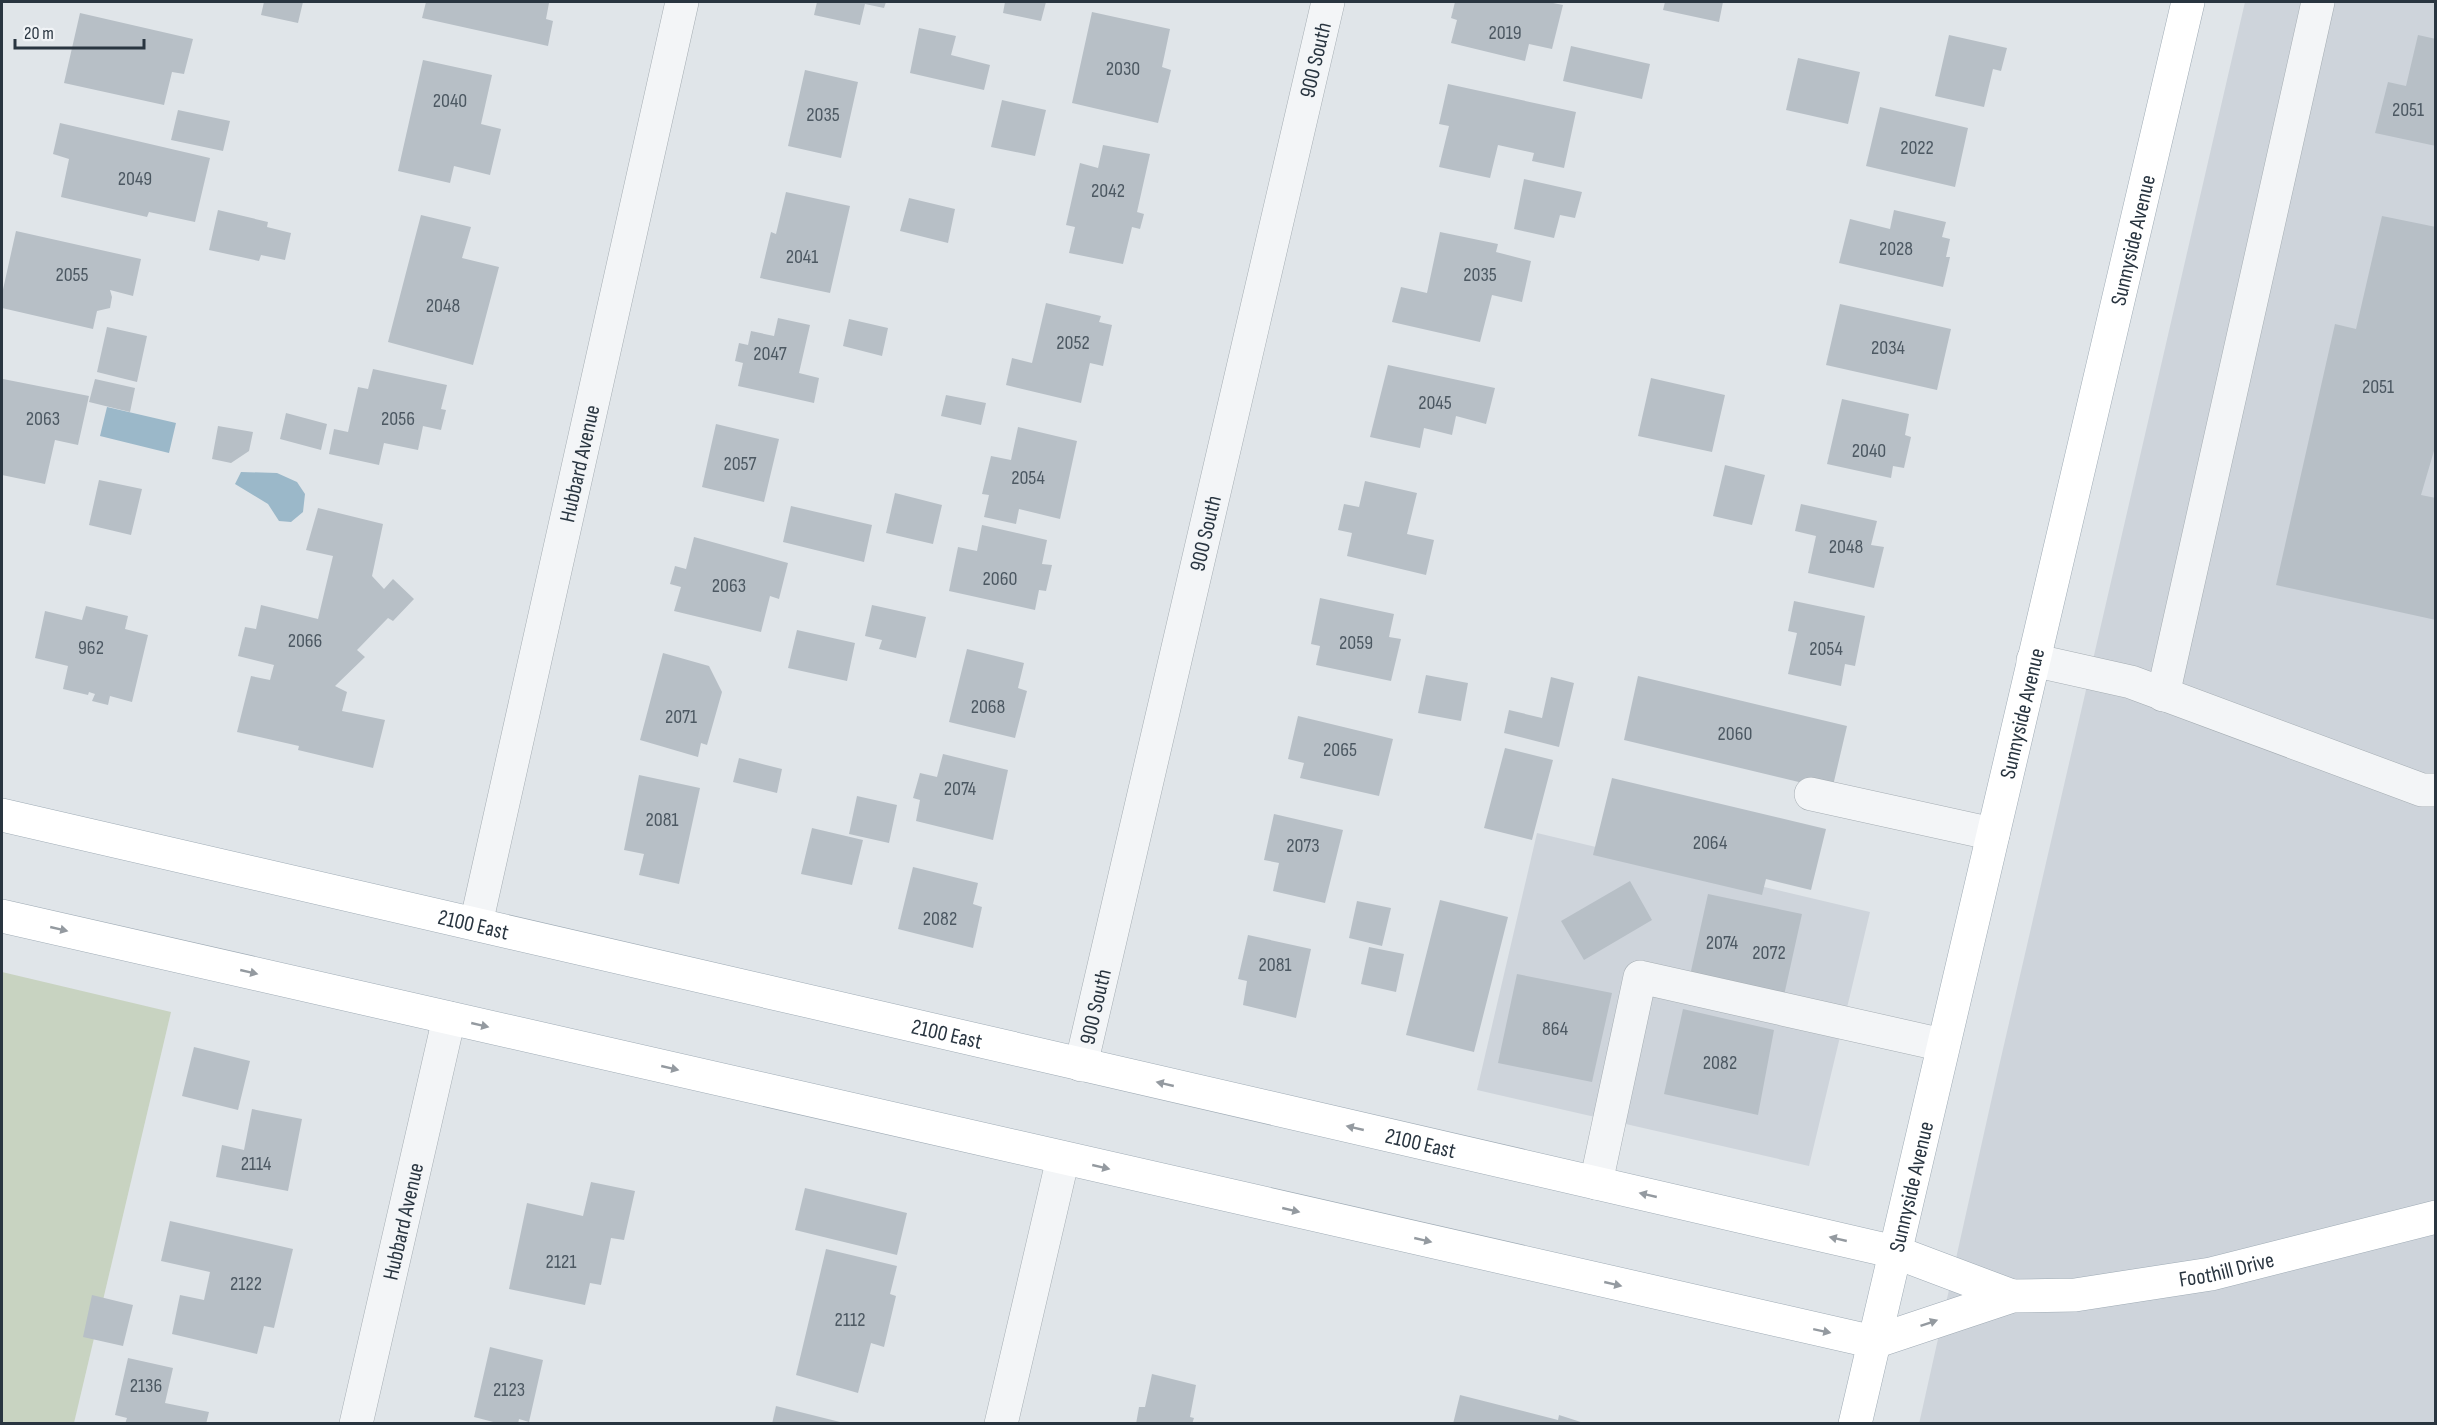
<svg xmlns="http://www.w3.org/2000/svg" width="2437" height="1425" font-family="'Sofia Sans Condensed',sans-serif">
<rect width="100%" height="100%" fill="#e0e5e9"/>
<path fill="#ced4db" d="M2245 2H2435V1423L1919 1424 1997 1075Z
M1537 833 1870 912 1809 1166 1477 1090Z"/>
<path fill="#c8d3c1" d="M2 972 171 1012 74 1423H2Z"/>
<path fill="#9bb8c9" d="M107 407 176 423 169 453 100 436Z
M241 472 277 473 297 482 305 494 303 512 291 522 279 521 268 504 235 484Z"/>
<path fill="#b7bfc6" d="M264 2H303L298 23 261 15Z
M426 2H548L549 3 546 19 553 21 548 46 422 18Z
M817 2H886L884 8 865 4 860 25 814 15Z
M1005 2H1046L1041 21 1003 13Z
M1455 2H1548L1563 5 1552 49 1529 44 1525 61 1451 43 1457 20 1451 18Z
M1665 2H1723L1719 22 1663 10Z
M1092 12 1170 29 1162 67 1171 70 1158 123 1072 103Z
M80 13 193 39 184 74 172 72 164 105 64 83Z
M919 28 956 36 951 55 990 65 984 90 910 73Z
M1949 35 2007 48 2001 71 1993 69 1984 107 1935 96Z
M2418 35 2436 39V146L2375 133 2388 82 2406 86Z
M1571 46 1650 64 1642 99 1563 81Z
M1798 58 1860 72 1848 124 1786 110Z
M423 60 492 75 481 124 501 129 490 175 454 166 450 183 398 171Z
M805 70 858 82 841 158 788 146Z
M1448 84 1576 112 1564 168 1532 161 1534 153 1498 145 1490 178 1439 167 1449 126 1439 124Z
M1002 100 1046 110 1035 156 991 147Z
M1880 107 1968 128 1955 187 1866 166Z
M178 110 230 121 223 151 171 140Z
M60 123 210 158 195 222 149 212 147 217 61 197 69 159 53 154Z
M1103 145 1150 154 1137 212 1144 214 1140 229 1132 227 1123 264 1069 253 1075 227 1066 225 1080 163 1098 168Z
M1524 179 1582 192 1575 218 1560 215 1554 238 1514 229Z
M786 192 850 206 830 293 760 278 771 232 776 234Z
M909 198 955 209 948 243 900 231Z
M218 210 268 222 267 227 291 233 285 260 261 255 259 261 209 250Z
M1894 210 1946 222 1942 237 1950 239 1946 257H1950L1943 287 1839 263 1850 219 1890 229Z
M421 215 471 227 462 258 499 267 473 365 388 342Z
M2382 216 2436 227V444L2421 495 2436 498V620L2276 585 2335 324 2356 329Z
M16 231 141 259 133 296 110 290 112 297 110 308 97 311 93 329 2 308V294Z
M1440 232 1498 244 1496 252 1531 261 1522 302 1492 295 1480 342 1392 322 1401 287 1427 293Z
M1046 303 1101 316 1099 322 1112 325 1103 366 1090 363 1081 403 1006 385 1012 358 1032 363Z
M1840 304 1951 329 1937 390 1826 365Z
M778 318 810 325 799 373 819 378 814 403 738 386 743 363 735 361 739 343 748 345 751 331 774 336Z
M849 319 888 328 882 356 843 346Z
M107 327 147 336 137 382 97 372Z
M1388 365 1495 388 1486 424 1456 416 1452 435 1424 428 1420 448 1370 437Z
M373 369 447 385 441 409 446 410 441 430 423 426 418 450 384 443 379 465 329 454 334 429 348 432 358 387 368 389Z
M1651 378 1725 395 1712 452 1638 436Z
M3 379 89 396 78 445 55 440 45 484 2 475Z
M95 379 135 388 130 412 89 402Z
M946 395 986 403 981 425 941 416Z
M1842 399 1909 414 1905 435 1911 437 1904 468 1893 466 1891 478 1827 464Z
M286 413 327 424 321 450 280 439Z
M716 424 779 439 764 502 702 487Z
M218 426 253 432 249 451 231 463 212 459Z
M1018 427 1077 441 1060 519 1019 509 1016 524 984 517 989 495 982 494 991 456 1011 460Z
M1725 465 1765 475 1752 525 1713 516Z
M99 480 142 489 131 535 89 525Z
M1365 481 1417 493 1407 534 1434 540 1426 575 1347 556 1352 533 1338 530 1344 504 1359 507Z
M895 493 942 505 933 544 886 533Z
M1801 504 1877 521 1871 545 1884 547 1874 588 1808 573 1816 536 1795 531Z
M791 506 872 525 864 562 783 542Z
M318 508 383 524 372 576 384 589 393 579 414 599 393 621 388 618 357 650 365 657 335 686 347 692 342 711 385 720 373 768 298 750 299 746 237 732 251 676 270 680 274 665 238 656 245 627 256 629 261 605 318 619 333 556 306 550Z
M982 525 1047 540 1042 564 1052 565 1046 591 1039 590 1035 610 949 591 958 547 977 551Z
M694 537 788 563 779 599 770 596 761 632 674 611 681 587 670 584 675 566 686 569Z
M1320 598 1394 614 1389 637 1401 639 1391 681 1316 665 1320 646 1311 644Z
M1794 601 1865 616 1855 666 1845 664 1841 686 1788 674 1797 633 1788 631Z
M872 605 926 617 916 658 879 649 882 640 865 636Z
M86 606 128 616 125 629 148 635 132 702 110 696 108 705 92 701 95 694 89 692 88 695 63 689 68 666 35 658 45 611 82 620Z
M797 630 855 643 847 681 788 668Z
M967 649 1024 663 1018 688 1027 691 1015 738 949 722Z
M663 653 709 666 722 692 707 745 701 743 698 757 640 740Z
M1426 675 1468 683 1461 721 1418 713Z
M1638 676 1847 726 1832 790 1624 740Z
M1551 677 1574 683 1559 747 1504 733 1509 710 1542 718Z
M1298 716 1393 739 1379 796 1300 778 1304 763 1288 759Z
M1505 748 1553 760 1532 840 1484 828Z
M943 754 1008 770 993 840 916 821 920 800 913 798 920 773 937 777Z
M739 758 782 769 777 793 733 782Z
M639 775 700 788 679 884 639 875 644 854 624 850Z
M1612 778 1826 829 1811 890 1766 879 1762 895 1593 855Z
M857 796 897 805 889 843 849 834Z
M1274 814 1343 830 1325 903 1273 891 1279 863 1264 860Z
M812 828 863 840 852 885 801 874Z
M913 867 978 883 973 904 982 907 973 948 898 929Z
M1630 881 1652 920 1584 960 1561 921Z
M1708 894 1802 914 1783 1000 1689 980Z
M1440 900 1508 917 1474 1052 1406 1035Z
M1357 901 1391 908 1382 946 1349 938Z
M1248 935 1311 949 1296 1018 1243 1005 1247 981 1238 979Z
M1369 947 1404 954 1396 992 1361 984Z
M1517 974 1612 993 1592 1082 1498 1063Z
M1683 1009 1774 1030 1758 1115 1664 1094Z
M194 1047 250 1061 238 1110 182 1096Z
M252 1109 302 1119 288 1191 216 1177 222 1145 244 1150Z
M591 1182 635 1191 624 1240 611 1238 601 1285 590 1283 585 1305 509 1289 527 1203 583 1216Z
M805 1188 907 1213 897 1255 795 1230Z
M170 1221 293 1249 274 1328 264 1326 257 1354 172 1334 180 1295 204 1300 210 1272 161 1261Z
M826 1249 897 1266 890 1294 896 1296 884 1347 871 1343 858 1393 796 1375Z
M92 1295 133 1305 123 1346 83 1337Z
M490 1347 543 1360 529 1422 519 1419 518 1424H501L474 1417Z
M128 1358 173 1368 165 1403 209 1412 206 1424H125L127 1418 115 1415Z
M1152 1374 1196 1385 1190 1417 1194 1418 1192 1424H1136L1139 1407H1145Z
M1460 1395 1558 1420 1559 1415 1587 1424H1453Z
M776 1406 844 1423V1424H772Z"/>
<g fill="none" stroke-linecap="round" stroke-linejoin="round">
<g stroke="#a5adb3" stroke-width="34">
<g id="minor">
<path d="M2033 660 2131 682 2422 790H2436"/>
<path d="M2163 695 2318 2"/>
<path d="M1811 794 1993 834"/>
<path id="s1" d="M476 924 682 2"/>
<path id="s2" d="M1081 1065 1328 2"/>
<path d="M1596 1183 1640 977 1943 1045"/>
<path id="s3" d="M356 1424 449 1018"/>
<path d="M1001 1424 1063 1158"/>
</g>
</g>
<g stroke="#9fabb5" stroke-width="34">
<g id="major">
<path id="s4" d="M2 815 1895 1252 2012 1296"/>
<path d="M2 916 1874 1342"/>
<path id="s5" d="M1874 1342 2012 1296 2075 1295 2211 1274 2436 1217"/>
<path id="s6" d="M1855 1424 2188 2"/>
</g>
</g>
<use href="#minor" stroke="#f3f5f7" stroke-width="33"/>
<use href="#major" stroke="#fff" stroke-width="33"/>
</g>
<defs><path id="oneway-solid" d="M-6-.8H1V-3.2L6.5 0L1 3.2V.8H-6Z" transform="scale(1.5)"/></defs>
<g fill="#949aa0">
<use href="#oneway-solid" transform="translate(59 929) rotate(13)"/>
<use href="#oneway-solid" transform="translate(249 972) rotate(13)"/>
<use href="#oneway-solid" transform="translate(480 1025) rotate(13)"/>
<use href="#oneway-solid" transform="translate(670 1068) rotate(13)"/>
<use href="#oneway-solid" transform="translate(1165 1084) rotate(-167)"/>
<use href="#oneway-solid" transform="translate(1355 1128) rotate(-167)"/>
<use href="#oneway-solid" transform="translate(1101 1167) rotate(13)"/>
<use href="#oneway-solid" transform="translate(1648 1195) rotate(-167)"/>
<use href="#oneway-solid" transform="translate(1291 1210) rotate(13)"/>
<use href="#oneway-solid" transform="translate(1838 1239) rotate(-167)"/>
<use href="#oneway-solid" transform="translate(1423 1240) rotate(13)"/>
<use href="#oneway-solid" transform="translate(1613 1284) rotate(13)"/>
<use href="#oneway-solid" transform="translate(1929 1323) rotate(-19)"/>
<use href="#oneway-solid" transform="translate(1822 1331) rotate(12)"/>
</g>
<g text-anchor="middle" stroke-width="4.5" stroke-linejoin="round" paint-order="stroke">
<g font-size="20" fill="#4c5862">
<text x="1505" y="39">2019</text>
<text x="1123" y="75">2030</text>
<text x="450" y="107">2040</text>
<text x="2408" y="116">2051</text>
<text x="823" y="121">2035</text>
<text x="1917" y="154">2022</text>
<text x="135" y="185">2049</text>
<text x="1108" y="197">2042</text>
<text x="1896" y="255">2028</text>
<text x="802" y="263">2041</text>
<text x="72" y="281">2055</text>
<text x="1480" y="281">2035</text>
<text x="443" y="312">2048</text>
<text x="1073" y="349">2052</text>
<text x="1888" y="354">2034</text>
<text x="770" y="360">2047</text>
<text x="2378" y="393">2051</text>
<text x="1435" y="409">2045</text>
<text x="43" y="425">2063</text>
<text x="398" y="425">2056</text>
<text x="1869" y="457">2040</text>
<text x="740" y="470">2057</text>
<text x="1028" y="484">2054</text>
<text x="1846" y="553">2048</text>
<text x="1000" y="585">2060</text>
<text x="729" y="592">2063</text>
<text x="305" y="647">2066</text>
<text x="1356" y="649">2059</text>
<text x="91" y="654">962</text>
<text x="1826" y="655">2054</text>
<text x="988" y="713">2068</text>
<text x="681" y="723">2071</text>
<text x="1735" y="740">2060</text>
<text x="1340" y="756">2065</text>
<text x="960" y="795">2074</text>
<text x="662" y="826">2081</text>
<text x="1710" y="849">2064</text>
<text x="1303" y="852">2073</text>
<text x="940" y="925">2082</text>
<text x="1722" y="949">2074</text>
<text x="1769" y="959">2072</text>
<text x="1275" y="971">2081</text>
<text x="1555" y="1035">864</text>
<text x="1720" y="1069">2082</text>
<text x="256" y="1170">2114</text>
<text x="561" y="1268">2121</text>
<text x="246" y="1290">2122</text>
<text x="850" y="1326">2112</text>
<text x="146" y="1392">2136</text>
<text x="509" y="1396">2123</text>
</g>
<g font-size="22" fill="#293540" stroke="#f0f3f6">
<text dy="8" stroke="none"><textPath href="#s2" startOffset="1032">900 South</textPath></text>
<text dy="8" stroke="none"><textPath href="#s6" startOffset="1216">Sunnyside Avenue</textPath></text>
<text dy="8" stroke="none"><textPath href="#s1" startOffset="472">Hubbard Avenue</textPath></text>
<text dy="8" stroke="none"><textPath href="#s2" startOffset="546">900 South</textPath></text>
<text dy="8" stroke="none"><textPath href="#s6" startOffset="730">Sunnyside Avenue</textPath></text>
<text dy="8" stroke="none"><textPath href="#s4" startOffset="484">2100 East</textPath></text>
<text dy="8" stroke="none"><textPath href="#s2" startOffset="60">900 South</textPath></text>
<text dy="8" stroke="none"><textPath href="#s4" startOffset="970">2100 East</textPath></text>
<text dy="8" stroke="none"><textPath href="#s4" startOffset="1456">2100 East</textPath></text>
<text dy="8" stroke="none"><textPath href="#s6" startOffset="244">Sunnyside Avenue</textPath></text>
<text dy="8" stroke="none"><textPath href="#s3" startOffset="208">Hubbard Avenue</textPath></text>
<text dy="8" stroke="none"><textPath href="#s5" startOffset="362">Foothill Drive</textPath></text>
</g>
</g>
<rect width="2437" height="1425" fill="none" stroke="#293540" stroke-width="6"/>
<path d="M15 39v9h129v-9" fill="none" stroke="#293540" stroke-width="3"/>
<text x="24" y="39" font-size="18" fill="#293540" stroke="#f0f3f6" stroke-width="4.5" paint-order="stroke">20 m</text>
</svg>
